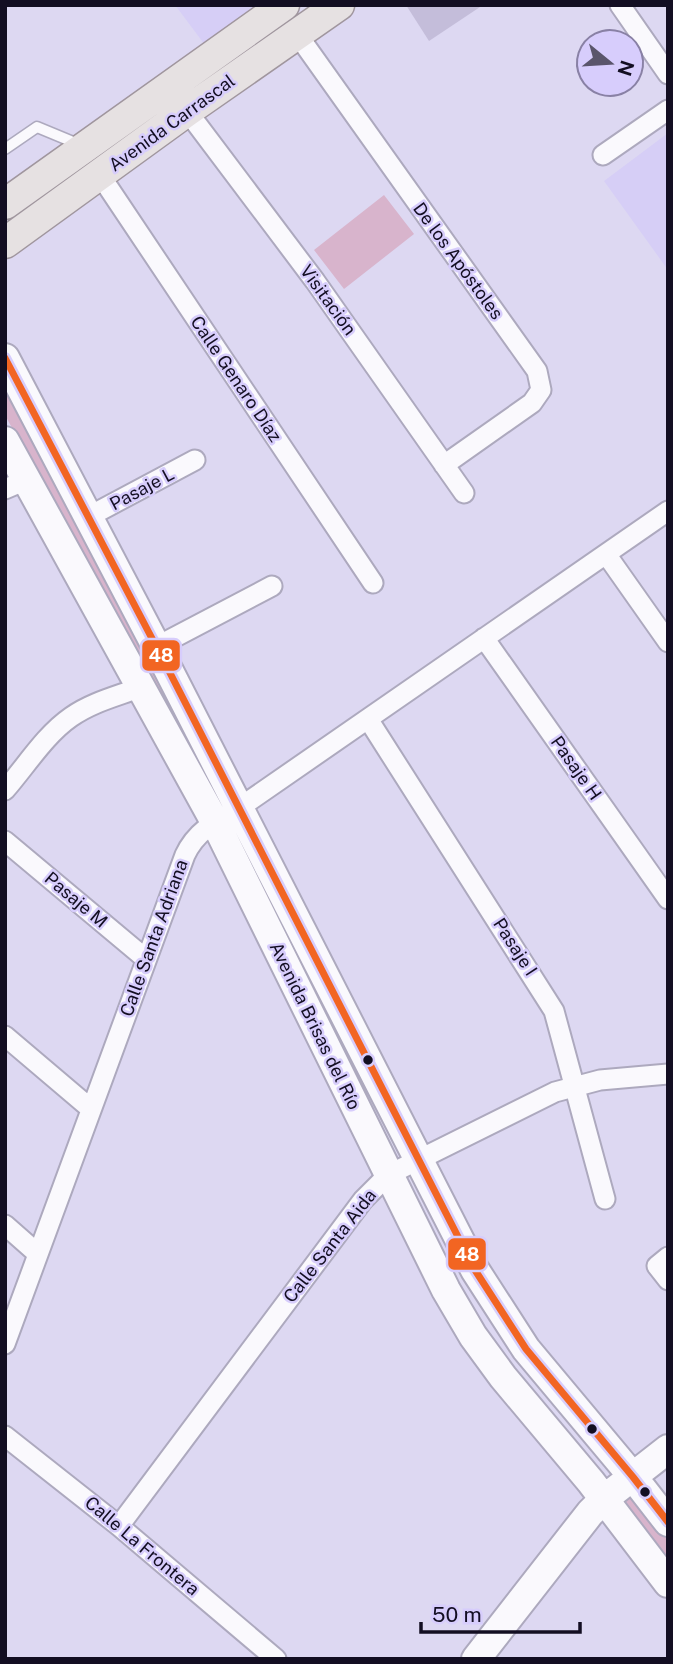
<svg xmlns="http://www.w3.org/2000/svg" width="673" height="1664" font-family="'Public Sans',sans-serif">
<rect width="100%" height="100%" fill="#ddd8f2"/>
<path fill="#d6cef6" d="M175 5H262L205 45Z
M668 133V270L604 181Z"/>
<path fill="#d8b4cc" d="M384 195 414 234 344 289 314 250Z
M5 383 221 793 212 798 5 415Z
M628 1496H634L668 1541V1567L622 1508 624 1498Z"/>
<path fill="#c4bdda" d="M406 5H483L429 41Z"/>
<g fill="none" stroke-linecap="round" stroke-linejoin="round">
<g stroke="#ada9be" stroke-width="13">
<path id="lane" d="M5 149 37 127 78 144"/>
</g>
<g stroke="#ada9be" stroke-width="23">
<path id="street" d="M620 5 668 74
M297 34 537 371 541 390 532 403 444 465
M187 111 315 281 464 493
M603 155 668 110
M100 175 373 583
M5 489 26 480
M88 517 195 460
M606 554 668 642
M484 638 668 899
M156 647 272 586
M368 719 554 1011 605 1199
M5 790C26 766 45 735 71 717 92 702 118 696 141 687
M5 841 146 959
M5 1036 91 1109
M5 1225 38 1254
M668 1257 657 1266 668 1280
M5 1344 185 855C196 831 216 821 239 808L668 511
M5 1436 119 1526 276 1659
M119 1526 363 1200 388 1175 555 1092 600 1080 668 1074"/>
</g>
<g stroke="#ada9be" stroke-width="32">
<path id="secondary" d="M5 358 168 669 475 1270 526 1349 633 1477 668 1522
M5 441 215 822 446 1290 473 1336 503 1377 591 1482 668 1583
M476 1659 590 1513 604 1499 668 1449"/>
</g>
<g stroke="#a0969e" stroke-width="33">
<path id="primary" d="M5 204 284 5
M5 243 187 111 339 5"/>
</g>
<use href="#lane" stroke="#faf9fd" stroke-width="10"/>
<use href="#street" stroke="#faf9fd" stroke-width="19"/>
<use href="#secondary" stroke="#faf9fd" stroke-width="28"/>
<use href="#primary" stroke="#e6e1e2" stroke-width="30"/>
<g stroke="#d7cdfc" stroke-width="12">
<path id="bus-1" d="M5 358 168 669 475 1270 526 1349 633 1477 668 1522"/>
</g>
<use href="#bus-1" stroke="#f26522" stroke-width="7"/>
</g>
<g fill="#130e22" stroke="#d7cdfc" stroke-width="2.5">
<circle cx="368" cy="1060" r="6"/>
<circle cx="592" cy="1429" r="6"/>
<circle cx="645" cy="1492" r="6"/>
</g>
<g text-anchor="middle" stroke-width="5" stroke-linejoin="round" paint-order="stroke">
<g font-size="18" fill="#130e22" stroke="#d7cdfc">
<text transform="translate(172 123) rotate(-36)" y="6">Avenida Carrascal</text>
<text transform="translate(458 261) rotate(54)" y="6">De los Apóstoles</text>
<text transform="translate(328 300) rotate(54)" y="6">Visitación</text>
<text transform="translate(236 379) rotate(56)" y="6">Calle Genaro Díaz</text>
<text transform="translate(142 489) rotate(-28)" y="6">Pasaje L</text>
<text transform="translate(576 768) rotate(55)" y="6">Pasaje H</text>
<text transform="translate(76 900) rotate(40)" y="6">Pasaje M</text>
<text transform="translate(154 938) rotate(-70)" y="6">Calle Santa Adriana</text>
<text transform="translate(515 947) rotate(57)" y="6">Pasaje I</text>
<text transform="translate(315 1026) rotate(64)" y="6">Avenida Brisas del Río</text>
<text transform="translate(330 1246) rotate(-52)" y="6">Calle Santa Aida</text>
<text transform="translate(142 1546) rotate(40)" y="6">Calle La Frontera</text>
</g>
</g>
<g stroke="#d7cdfc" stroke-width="2.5">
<rect x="141" y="639" width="40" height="33" rx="7" fill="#f26522"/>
<rect x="447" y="1237" width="40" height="34" rx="7" fill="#f26522"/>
</g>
<g font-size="19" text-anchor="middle" font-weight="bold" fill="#fff">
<text x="161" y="662">48</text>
<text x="467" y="1261">48</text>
</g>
<rect width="673" height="1664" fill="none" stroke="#130e22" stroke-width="14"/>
<g transform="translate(610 63) rotate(108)"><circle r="33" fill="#d7cdfc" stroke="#8981a5" stroke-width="2"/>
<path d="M0-5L12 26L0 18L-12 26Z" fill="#5a556b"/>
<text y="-10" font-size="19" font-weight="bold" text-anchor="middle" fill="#130e22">N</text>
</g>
<path d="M421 1622v10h159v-10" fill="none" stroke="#130e22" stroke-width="3.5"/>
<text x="432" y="1622" font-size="21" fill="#130e22" stroke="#d7cdfc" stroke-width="5" paint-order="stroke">50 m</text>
</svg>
